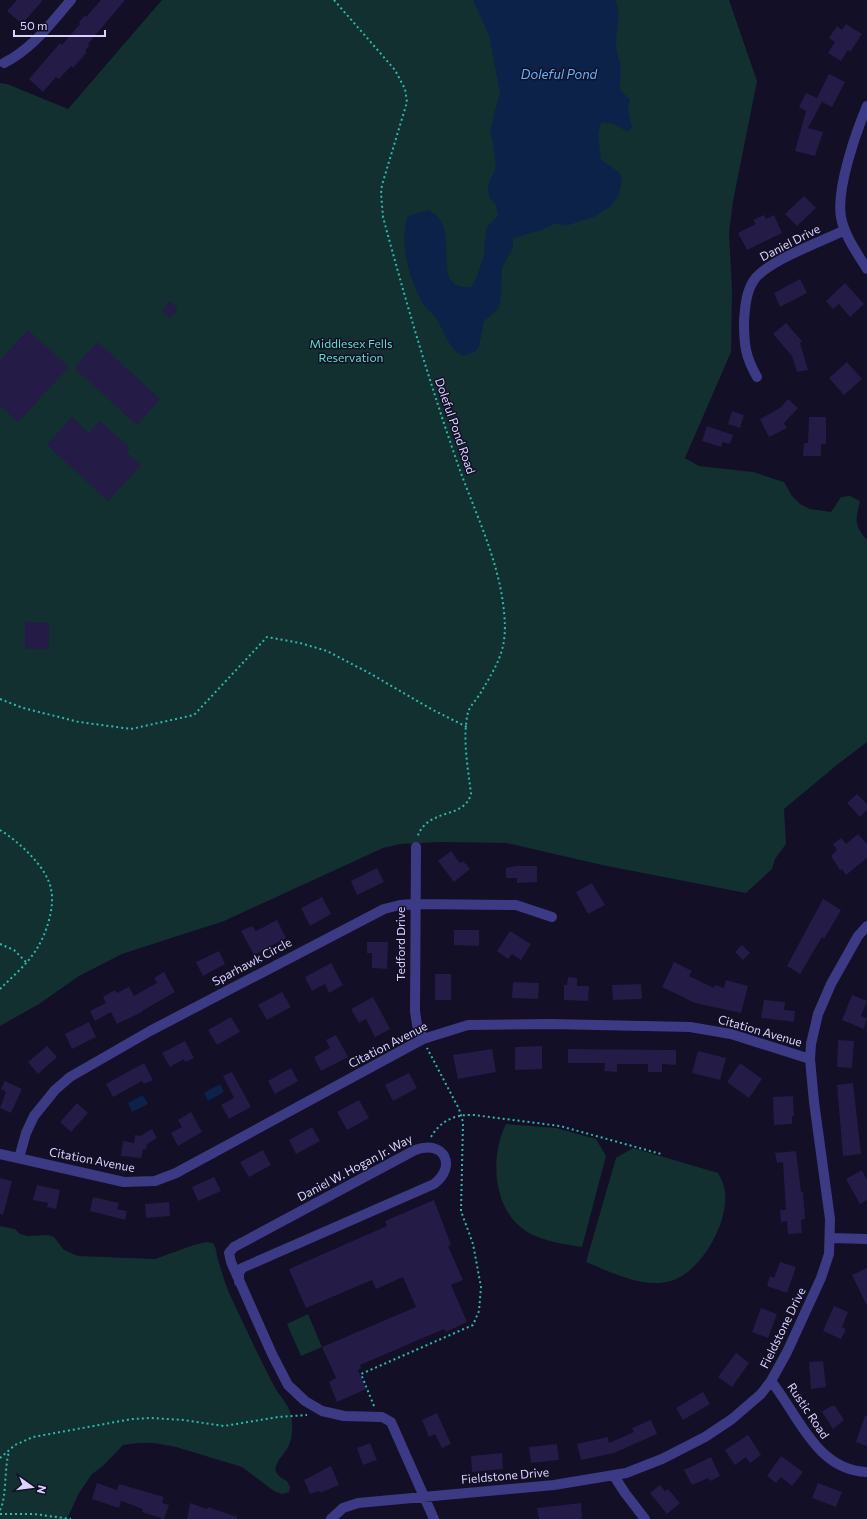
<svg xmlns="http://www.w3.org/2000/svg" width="867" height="1519" font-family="Commissioner,sans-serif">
<rect width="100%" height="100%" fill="#130f26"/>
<path fill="#12302f" d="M162 0H729L757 81 733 201 729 233 732 289 731 352 685 458 699 466 753 472 784 482 792 496 800 504 810 509 831 512 841 497 850 496 860 501C856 520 853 524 867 540V742L838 764 784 809 786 844 775 859 772 869 746 893 602 865 507 843 440 842 400 844 383 848 224 921 122 954 79 976 39 1004 0 1026V83L7 84 68 109Z
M506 1124 556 1128 596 1139 606 1156 582 1247C565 1244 545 1242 529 1233 493 1213 489 1158 506 1124Z
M633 1148 718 1173C720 1177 723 1182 724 1187 732 1218 702 1272 671 1281 644 1289 610 1272 586 1262L616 1158Z
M0 1226 15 1229 20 1234 27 1236 48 1235 54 1237 64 1250 78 1256 155 1259 194 1245 206 1242 213 1243C217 1249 216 1254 218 1260 222 1272 225 1284 230 1295 244 1325 258 1355 273 1384 278 1395 288 1402 291 1415 293 1424 293 1436 289 1445 283 1459 263 1469 287 1481L290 1487 289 1492 282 1494 274 1491 242 1467 176 1447 154 1443H138L123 1445 103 1466 92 1474 79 1493 67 1519H0Z
M308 1314 322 1347 301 1356 287 1324Z"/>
<path fill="#0c2248" d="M473 0H615C622 14 616 27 616 42 616 52 620 61 621 70 621 86 615 88 630 99L628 108 632 128 628 132 615 124 601 122 598 133 601 160 619 172 622 178 619 194 611 206 596 216 565 226 556 223 541 230 513 238V247L502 268 501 296 499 308 484 321 479 347 475 352 463 356C449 350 444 330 436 318 433 313 427 310 424 305 410 283 398 241 408 216L428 210C466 227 425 291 471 287L476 279 484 255 486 228 498 216 496 205 489 197 488 185 496 168 493 142 490 134 494 114 500 93 489 35Z
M220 1084 224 1092 208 1101 204 1093Z
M143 1095 148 1104 132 1112 128 1103Z"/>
<path fill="#241b47" d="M17 0H43L22 24 7 11Z
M101 0H125L88 44 90 45 85 51 87 52 73 68 71 66 59 79 56 77 43 92 29 79 60 43 62 45 80 24 79 22 85 15 86 17Z
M846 24 862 34 850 52 848 50 841 61 828 53 835 42 829 38 837 26 842 30Z
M829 74 845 82 832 107 822 102 808 128 823 132 815 156 795 151 806 111 799 107 806 93 817 98Z
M804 196 816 208 797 226 785 214Z
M764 215 766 219 774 215 782 233 747 250 738 233 756 224 753 220Z
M800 279 807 293 780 307 774 293Z
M845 283 864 304 850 317 839 304 833 309 826 301Z
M170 301 178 309 169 318 162 310Z
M786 323 802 341 800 343 808 370 797 372 792 356 773 334Z
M28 330 69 367 18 422 0 406V360Z
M98 342 160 399 137 425 74 368Z
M847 362 862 379 844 395 829 378Z
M788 399 798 408 784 423 787 428 769 437 760 419 780 408Z
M732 411 744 415 740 428 728 424Z
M72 417 89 433 100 421 130 448 126 452 141 465 108 501 47 445Z
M809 417H826V444H821V456H803L804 443H808Z
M707 426 733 435 730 444 723 442 721 447 702 441Z
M25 622H49V649H25Z
M857 794 867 804V810L860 817 847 803Z
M858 834 867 844V858L846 875 842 869 840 870 831 856 837 850 833 844 841 838 846 844Z
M451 851 460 863 463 861 470 869 454 882 438 861Z
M516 866H537V882L517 883V878H506V868Z
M377 868 384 882 357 895 351 881Z
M592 883 605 905 588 914 576 892Z
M322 897 331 914 310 926 301 908Z
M823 899 841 910 824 939 822 937 800 974 787 966Z
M277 920 286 938 254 955 241 931 252 926 256 931Z
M454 930H479V946L454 945Z
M510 931 531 944 521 960 512 954 508 959 497 951Z
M367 942H388L387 969 372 968V953H367Z
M742 945 750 953 743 960 735 952Z
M219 951 225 964 203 976 196 962Z
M674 962 692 971 689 976 714 988 715 985 724 988 726 980 748 986 741 1013 695 1003 662 987Z
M331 963 343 985 329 993 325 984 312 991 305 977Z
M164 972 175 992 142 1011V1012L117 1024 111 1012 95 1021 90 1011 106 1003 103 997 115 990 117 993 129 987 134 996 157 983 154 978Z
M435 974H451V1000H435Z
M568 977 577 978V986H589L588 1001 564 1000V985H567Z
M513 982 539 983 538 999 512 998Z
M641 984 642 999 613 1000 612 985Z
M282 992 291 1007 267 1020 258 1005Z
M852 995 867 1001 861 1016 867 1018 864 1029 842 1020Z
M373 997 390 1029 375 1037 366 1019 359 1023 351 1009Z
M764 1000 785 1002 784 1010 795 1011 794 1022 761 1018Z
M231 1017 240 1032 217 1045 208 1030Z
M89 1022 96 1037 72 1049 65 1034Z
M336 1035 348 1057 321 1071 314 1057 330 1048 326 1040Z
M838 1040 854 1041 852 1068 837 1067Z
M185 1041 194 1058 185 1062 184 1059 170 1067 162 1053Z
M47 1046 57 1057 38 1074 28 1062Z
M542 1046V1069L515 1070V1047Z
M492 1049 496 1072 458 1079 453 1055Z
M568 1049 676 1050V1065L662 1064V1072H648V1064H617V1072L604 1071 605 1063H568Z
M698 1051 726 1058 720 1080 692 1073Z
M144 1063 153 1080 144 1084 142 1081 113 1097 106 1084Z
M740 1063 762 1079 749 1098 727 1082Z
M291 1068 298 1081 275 1094 268 1081Z
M232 1072 251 1107 229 1119 221 1105 234 1098 223 1076Z
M409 1073 417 1088 393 1101 385 1085Z
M5 1081 22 1089 11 1113 0 1108 6 1092 1 1089Z
M853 1083 861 1154 843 1156 837 1085Z
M793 1096 794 1116H792V1124L774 1125 773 1097Z
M359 1100 369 1118 347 1130 337 1112Z
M77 1103 88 1113 71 1132 60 1122Z
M191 1112 202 1132 178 1146 171 1133 182 1127 178 1120Z
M312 1127 320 1141 296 1154 289 1140Z
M152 1129 157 1138 147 1144 146 1149H143L141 1158 121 1156 123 1141 134 1143 135 1135 140 1136Z
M263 1150 271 1165 249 1177 240 1162Z
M796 1151 801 1192H803L805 1219 801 1220 802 1233 788 1234 787 1221 781 1222 780 1210H786L783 1162 777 1163 775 1153Z
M862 1170 867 1180V1200L860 1204 846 1179Z
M214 1177 221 1191 198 1201 192 1187Z
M0 1178 12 1181 3 1215 0 1214Z
M37 1185 60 1190 56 1209 47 1207 48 1203 33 1200Z
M93 1197 119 1203 117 1209 127 1211 125 1220 90 1211Z
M434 1200 451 1245 448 1246 463 1280 451 1285 467 1322 446 1332 444 1329 360 1365 361 1368 358 1370 366 1389 337 1402 329 1382 336 1378 322 1347 416 1307 403 1277 376 1289 372 1280 306 1308 289 1269 387 1226 385 1221Z
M169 1202 170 1216 146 1218 145 1204Z
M780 1262 796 1267 787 1293 767 1286 770 1276 774 1278Z
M867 1268V1306L852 1275Z
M834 1306 848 1312 842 1327 846 1329 841 1339 823 1331Z
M761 1308 777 1314 768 1338 752 1332Z
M736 1353 749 1363 732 1387 718 1377Z
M823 1361 826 1387 811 1389 809 1362Z
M703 1392 710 1404 683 1420 676 1408Z
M831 1406H835L844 1420 833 1429 822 1412Z
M437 1413 451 1444 442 1448 435 1434 429 1437 422 1420Z
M865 1416H867V1446L856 1442Z
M651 1420 657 1434 614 1453 581 1460 577 1444 608 1437 609 1443 634 1432 632 1428Z
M748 1435 761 1455 750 1463 746 1457 735 1465 725 1450Z
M370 1443 377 1460 363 1465 357 1448Z
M557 1444 559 1460 531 1463 529 1447Z
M502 1453 503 1469 472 1472 471 1456Z
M781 1456 803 1472 792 1486 781 1477 776 1483 767 1476Z
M711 1457 720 1476 710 1481 708 1478 692 1485 684 1470Z
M331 1466 339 1485 320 1493 319 1491 310 1494 304 1480Z
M97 1483 117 1490 119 1484 164 1497 162 1503 169 1505 164 1519 142 1512 143 1509 121 1501 119 1508 92 1499Z
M818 1483 842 1492 836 1507 812 1498Z
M660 1485 665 1491 668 1489 680 1503 667 1514 650 1493Z
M190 1503 207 1509 208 1507 237 1517V1519H187Z
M581 1503 582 1519H539L537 1508Z"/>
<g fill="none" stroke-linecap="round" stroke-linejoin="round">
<path stroke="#2fb8b0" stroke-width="2" stroke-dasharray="2 3" stroke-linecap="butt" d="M334 0 395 70 405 89 407 102 382 185 381 193 383 217C405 299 429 381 457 462 474 511 499 559 504 612 508 649 498 663 480 694 477 699 470 706 468 712 462 739 468 767 471 794 464 820 427 807 417 838
M0 699 23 708 79 722 131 729 194 715 267 637 300 643 327 651 371 674 431 709 467 727
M0 830C18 841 47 867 51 889 55 906 47 931 39 945 30 962 13 976 0 989
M0 944 14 950 26 962
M431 1137C441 1120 456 1114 474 1115L560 1126 661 1154
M374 1406 361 1374 473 1325 479 1311 481 1287 473 1244 461 1211 463 1122 459 1109 427 1048
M0 1458 15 1445 33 1437 132 1419 151 1418 184 1420 224 1426 278 1417 307 1415
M0 1510C7 1497 4 1468 9 1452
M0 1514H34L71 1519"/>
<path stroke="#3d3a85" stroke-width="10" d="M4 63C33 48 50 24 71 0
M867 106C856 132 836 189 841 217 844 235 857 253 867 269
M757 377C745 356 744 344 744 321 745 307 746 292 754 280 767 261 823 241 845 230
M416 847 415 1011 417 1025 423 1039
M0 1154 124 1182 155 1181 176 1173 423 1039 468 1025 551 1024 690 1027 731 1034 810 1059
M19 1158 26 1133 34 1116 55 1090 70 1077 150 1031 384 909 400 905 414 904 516 905 552 917
M831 1238 867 1239
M239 1282V1273L242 1268 434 1184C457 1167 445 1139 415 1150L234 1247 229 1253 231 1262 272 1354 288 1385 305 1401 322 1411 344 1416 382 1417 391 1422 434 1519
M771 1381C799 1416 816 1470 867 1472
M614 1476 625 1493 645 1519
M331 1519 343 1508 358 1503 554 1485 626 1473 662 1459 705 1437 732 1419 761 1394 771 1381 787 1352 821 1278 829 1254 830 1219 814 1102 810 1059 811 1044 818 1014 831 984 858 936 867 926"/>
</g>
<g text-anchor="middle" stroke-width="3" stroke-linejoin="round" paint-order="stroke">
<g font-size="12" fill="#d9d4ff" stroke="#130f26">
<text transform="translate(790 243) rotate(-27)" y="4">Daniel Drive</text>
<text transform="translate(455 426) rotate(71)" y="4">Doleful Pond Road</text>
<text transform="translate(401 944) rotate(-90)" y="4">Tedford Drive</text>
<text transform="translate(252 962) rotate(-28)" y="4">Sparhawk Circle</text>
<text transform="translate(760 1031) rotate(16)" y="4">Citation Avenue</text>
<text transform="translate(388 1045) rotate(-27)" y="4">Citation Avenue</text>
<text transform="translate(92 1160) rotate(11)" y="4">Citation Avenue</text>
<text transform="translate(355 1168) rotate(-28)" y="4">Daniel W. Hogan Jr. Way</text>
<text transform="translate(783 1328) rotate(-64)" y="4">Fieldstone Drive</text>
<text transform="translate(808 1411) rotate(56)" y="4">Rustic Road</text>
<text transform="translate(505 1476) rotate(-5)" y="4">Fieldstone Drive</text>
</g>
<g font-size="12" fill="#5fe0c0" stroke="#130f26">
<text x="351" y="348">Middlesex Fells<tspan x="351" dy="14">Reservation</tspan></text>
</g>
<g font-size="13" font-style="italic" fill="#62b6ff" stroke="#130f26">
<text x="559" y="79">Doleful Pond</text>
</g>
</g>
<g transform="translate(32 1487) rotate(104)" stroke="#130f26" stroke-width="3" paint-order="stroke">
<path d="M0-3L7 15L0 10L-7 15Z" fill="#d9d4ff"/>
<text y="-6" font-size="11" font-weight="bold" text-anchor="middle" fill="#d9d4ff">N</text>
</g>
<path d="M14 30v6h91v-6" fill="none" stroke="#d9d4ff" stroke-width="2"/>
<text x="20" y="30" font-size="12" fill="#d9d4ff" stroke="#130f26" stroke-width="3" paint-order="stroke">50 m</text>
</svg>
